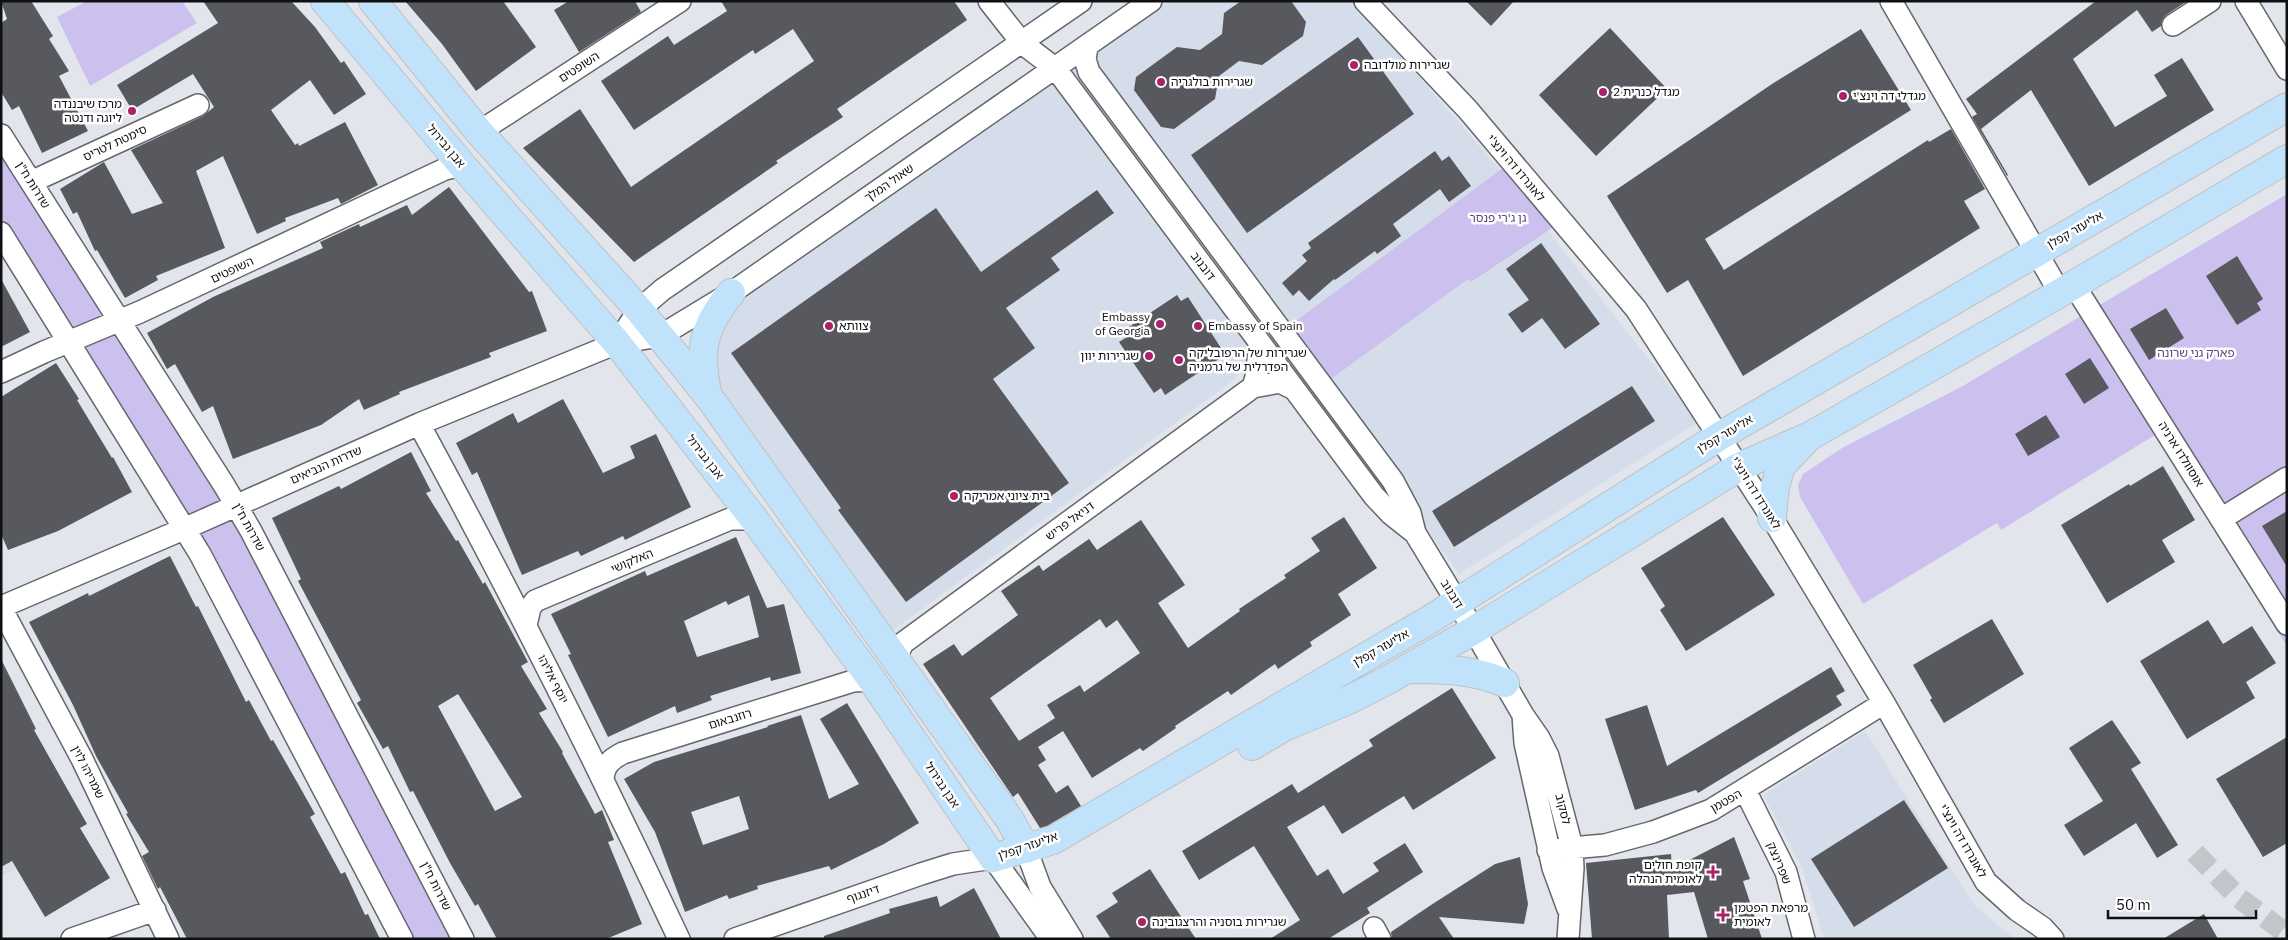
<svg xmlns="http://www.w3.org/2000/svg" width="2288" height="940" font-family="'IBM Plex Sans','Noto Sans Hebrew',sans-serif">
<rect width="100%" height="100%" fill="#e2e6ec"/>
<path fill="#d5ddea" d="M1169 1H1353L1495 164 1698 422 1459 574 1286 333 1245 363 1234 380 889 633 713 384 710 349 726 312Z
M1865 731 1975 906 2015 939H1824L1802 868 1763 795Z
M1 841 15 870 1 876Z"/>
<path fill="#ccc1ee" d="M87 1H182L197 23 90 86 57 17Z
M1 145 237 516 457 939H407L77 344 1 220Z
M1511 162 1561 222 1471 282 1468 279 1327 382 1285 329Z
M2287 194V646L2155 435 2001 530 1997 523 1863 604 1800 497 1798 485 1803 474 1842 448 1961 387Z"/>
<path fill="#57595f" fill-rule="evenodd" d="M1 1H31L53 36 49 39 69 71 59 76 88 131 42 153 19 106 12 110 1 92V23L7 19Z
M203 1H291L315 27 341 63 344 61 366 94 334 115 310 80 271 110 295 145 298 143 299 146 345 122 378 185 341 204 338 198 285 218 286 221 257 234 223 156 196 171 225 248 156 276 158 280 125 298 97 250 95 251 77 212 73 214 60 189 104 162 132 214 163 203 131 150 203 116 214 107 193 74 132 110 117 85 218 23Z
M405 1H503L536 47 476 91 442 44Z
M569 1H635L641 12 579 52 554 10Z
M721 1H954L967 20 837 109 843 117 776 161 778 163 634 262 523 148 580 109 631 187 814 61 793 29 755 54 753 50 634 130 601 81 668 36 674 45 727 11Z
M1241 1H1291L1306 22 1303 36 1262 65 1239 61 1219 76 1215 99 1174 129 1161 127 1134 90 1136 77 1177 47 1200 50 1222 34 1224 13Z
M1466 1H1514L1491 26Z
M2096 1H2187L2166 15 2162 20 2161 26 2152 32 2137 10 2073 59 2115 127 2167 96 2154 75 2182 58 2214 110 2089 186 2031 90 1981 129 2008 175 2007 176 1972 117 1977 114 1966 99Z
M1610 28 1667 89 1596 156 1539 95Z
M1861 29 1911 110 1705 239 1724 270 1928 140 1929 142 1951 129 1985 189 1964 201 1980 228 1743 376 1688 280 1667 293 1607 196 1772 84Z
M1358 37 1414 114 1247 233 1191 155Z
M1435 151 1442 161 1449 156 1471 186 1449 202 1440 189 1393 224 1401 236 1377 254 1375 251 1335 280 1334 279 1309 301 1299 290 1293 296 1282 283 1307 261 1302 255 1311 248 1308 243Z
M449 187 529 292 532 291 547 331 489 353 491 357 399 392 400 394 364 410 359 399 321 425 233 459 213 406 202 412 175 364 167 369 147 333 213 297 323 248 320 242 359 224 360 227 407 205 412 215Z
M1097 190 1114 213 1051 258 1060 270 1006 308 1035 348 993 379 1069 483 906 602 838 510 841 508 731 353 936 208 981 272Z
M1541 243 1600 324 1565 349 1542 318 1522 333 1508 314 1529 300 1506 269Z
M2237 256 2263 299 2257 303 2261 310 2237 325 2206 276Z
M1 279 30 332 1 347Z
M1177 295 1181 301 1188 297 1221 348 1215 352 1219 359 1165 395 1161 388 1154 393 1119 342 1127 337 1123 331Z
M2166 308 2184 338 2149 360 2130 329Z
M2090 358 2109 388 2084 404 2065 374Z
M56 363 79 399 77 400 112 458 113 457 132 492 58 531 8 550 1 534V397Z
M1632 386 1655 421 1454 547 1432 511Z
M563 399 603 473 635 458 630 446 656 434 691 507 625 540 623 536 581 556 578 551 522 575 477 472 472 475 456 443 513 413 518 423Z
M2046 415 2060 437 2028 456 2015 434Z
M411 452 431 491 426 493 456 541 458 540 483 584 485 582 528 662 521 666 547 709 539 713 563 752 562 753 595 814 602 810 614 840 608 842 642 924 606 939H497L478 904 475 906 450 863 413 791 410 792 388 746 383 749 357 703 361 700 298 581 301 579 272 518 339 486 341 489ZM458 694 522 797 495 811 438 706Z
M2163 466 2195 520 2162 540 2175 562 2107 603 2061 525 2129 484 2130 486Z
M2287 511V567L2262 526Z
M1344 517 1377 568 1338 594 1351 615 1310 642 1312 646 1278 669 1275 664 1231 695 1228 691 1175 726 1176 728 1143 751 1140 748 1092 778 1063 731 1038 747 1046 760 1038 765 1056 793 1068 785 1081 806 1047 826 1040 828 1018 793 1013 797 923 664 954 644 962 656 1018 615 1001 591 1039 565 1043 571 1089 539 1097 550 1141 520 1185 585 1158 603 1188 648 1240 611 1239 609 1286 578 1284 575 1320 551 1311 538ZM1100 619 1106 628 1117 620 1140 653 1084 692 1080 685 1047 705 1055 718 1019 741 990 698Z
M1723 517 1775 595 1686 651 1660 610 1665 606 1641 568Z
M736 537 767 608 784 604 801 673 771 681 770 677 710 696 712 700 677 713 675 706 608 737 568 655 571 654 551 614 645 571 647 576ZM749 595 759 637 697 657 684 621 726 601 728 605Z
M170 556 196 607 198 606 246 702 249 700 271 741 273 740 297 782 315 814 310 817 341 874 345 872 365 915 368 914 380 939H187L160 887 158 889 142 856 149 852 126 814 128 813 96 756 73 705 29 622 88 593 89 596Z
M1992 619 2024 674 1944 723 1930 700 1932 698 1913 665Z
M2208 620 2223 644 2252 626 2276 663 2246 682 2255 698 2187 739 2140 661Z
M1 659 36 729 34 730 87 824 80 828 110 878 45 917 12 861 1 867Z
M1831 667 1845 691 1836 696 1842 705 1698 793 1696 790 1635 810 1605 719 1647 705 1667 766Z
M1452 688 1496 758 1413 810 1404 796 1342 834 1324 805 1287 827 1317 876 1328 869 1343 894 1379 871 1373 863 1405 843 1423 872 1367 908 1370 913 1328 939H1270L1300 920 1254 846 1199 880 1182 851 1292 784 1298 793 1373 746 1369 740Z
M847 703 919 823 884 844 831 870 829 866 757 886 758 889 729 899 727 895 685 912 655 832 624 779 654 762 768 727 767 726 801 715 829 799 859 784 820 719ZM739 796 749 829 703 845 691 812Z
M2112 720 2141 763 2131 769 2178 845 2157 858 2136 823 2084 856 2064 825 2103 801 2069 748Z
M2287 737V843L2263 857 2216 779Z
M1904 800 1948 868 1854 927 1811 859Z
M1734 837 1750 879 1743 881 1762 939H1708L1694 892 1667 895 1669 939H1592L1586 863 1671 854 1672 869Z
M1520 857 1528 904 1524 924 1439 917 1454 939H1392L1391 932 1431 905 1495 864Z
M1150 869 1170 900 1196 939H1111L1096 916 1118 902 1112 893Z
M974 888 1001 939H824V936L890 913 889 909 937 896 940 907Z
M2204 914 2218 939H2163Z"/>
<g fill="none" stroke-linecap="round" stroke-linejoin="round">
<path stroke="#c2c6cb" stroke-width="21" stroke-dasharray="21 11" stroke-linecap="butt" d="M2195 853 2239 898 2287 934"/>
<g stroke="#64686d" stroke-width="24">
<path id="minor" d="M989 1 1022 43 1056 69 1374 496 1391 514 1415 533
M1365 1 1468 110 1636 309 1772 518 1884 703 1986 882 2017 910 2043 928 2053 939
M1891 1 2060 293
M2246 1 2287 69
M2173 25 2210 1
M1087 47 1085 59 1089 72 1393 481 1410 513 1415 533 1474 630 1523 715 1539 738 1548 756 1572 847 1573 868 1568 939
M479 132 680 1
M1 135 224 485 251 531 463 939
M31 182 198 105
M1 233 200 554 402 939
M2074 285 2287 624
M617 343 639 310 662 290 1081 1
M1 372 44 352 140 312 445 169 462 165
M1253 387 1256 377 1260 343
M419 424C511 593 597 764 679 939
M2221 519 2287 478
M1 607 186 528 419 424 578 359 617 343 660 336 731 293 1151 1
M1 608 82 759 168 939
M526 625 530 608 535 601 730 519H754
M898 662 899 651 903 643 1253 387 1280 382 1294 389
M1523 715 1525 743 1553 868 1568 909
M603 779C604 765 611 759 623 753L853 681 872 680
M1745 790 1786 872 1804 939
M1026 849 1040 887 1072 939
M1548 850 1605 845 1653 832 1711 810 1884 703
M1374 928 1380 939
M72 939 155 910
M735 939 921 874 953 864 993 858 1051 939"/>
</g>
<g stroke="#c1c1c1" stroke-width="30">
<path id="major" d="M325 1 462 165 617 343 754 519 872 680 993 858
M373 1 479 132 639 310 709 397 1010 820 1026 849
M708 396C698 352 702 328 731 293
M1772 518 1775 487 1781 466 1804 442
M1408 669C1443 669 1473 669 1505 683
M1252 746 1284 727 1351 699 1386 681 1474 630 1739 467 1810 436 2060 293 2287 159
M993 858 1053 840 1429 620 1720 436 2287 107"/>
</g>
<use href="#minor" stroke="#fff" stroke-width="21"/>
<use href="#major" stroke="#c0e2fa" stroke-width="28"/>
</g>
<g fill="#a9226a" stroke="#fff" stroke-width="2">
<circle cx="1354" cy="65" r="5"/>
<circle cx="1161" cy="82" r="5"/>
<circle cx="1603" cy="92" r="5"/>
<circle cx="1843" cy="96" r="5"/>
<circle cx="132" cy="111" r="5"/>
<circle cx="1160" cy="324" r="5"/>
<circle cx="829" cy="326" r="5"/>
<circle cx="1198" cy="326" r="5"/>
<circle cx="1149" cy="356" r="5"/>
<circle cx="1179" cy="360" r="5"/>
<circle cx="954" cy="496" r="5"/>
<path d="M1710.5 864.5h5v5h5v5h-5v5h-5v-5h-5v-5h5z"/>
<path d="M1720.5 907.5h5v5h5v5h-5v5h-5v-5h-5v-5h5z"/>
<circle cx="1142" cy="922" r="5"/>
</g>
<g text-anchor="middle" stroke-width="5" stroke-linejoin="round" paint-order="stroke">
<g font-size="12" fill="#0f1012" stroke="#fff" text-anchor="start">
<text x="1364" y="69">שגרירות מולדובה</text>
<text x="1171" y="86">שגרירות בולגריה</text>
<text x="1613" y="96">מגדל כנרית 2</text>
<text x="1853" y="100">מגדלי דה וינצ'י</text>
<text x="122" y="108" text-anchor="end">מרכז שיבננדה<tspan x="122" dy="14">ליוגה ודנטה</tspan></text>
<text x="1150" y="321" text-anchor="end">Embassy<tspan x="1150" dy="14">of Georgia</tspan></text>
<text x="839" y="330">צוותא</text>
<text x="1208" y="330">Embassy of Spain</text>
<text x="1189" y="357">שגרירות של הרפובליקה<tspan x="1189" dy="14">הפדרלית של גרמניה</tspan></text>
<text x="1139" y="360" text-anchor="end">שגרירות יוון</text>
<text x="964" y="500">בית ציוני אמריקה</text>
<text x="1702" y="869" text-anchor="end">קופת חולים<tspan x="1702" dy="14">לאומית הנהלה</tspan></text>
<text x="1734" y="912">מרפאת הפטמן<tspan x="1734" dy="14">לאומית</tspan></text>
<text x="1152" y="926">שגרירות בוסניה והרצגובינה</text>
</g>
<g font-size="12" fill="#0f1012" stroke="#fff">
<text transform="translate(579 67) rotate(-33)" y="4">השופטים</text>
<text transform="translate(115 143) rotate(-25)" y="4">סימטת לטריס</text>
<text transform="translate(446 146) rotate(50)" y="4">אבן גבירול</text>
<text transform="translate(1516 168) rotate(50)" y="4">לאונרדו דה וינצ'י</text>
<text transform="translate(889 183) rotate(-35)" y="4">שאול המלך</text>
<text transform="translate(33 185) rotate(58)" y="4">שדרות ח"ן</text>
<text transform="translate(2075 230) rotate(-30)" y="4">אליעזר קפלן</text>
<text transform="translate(1203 266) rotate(53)" y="4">דובנוב</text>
<text transform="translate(232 270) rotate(-25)" y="4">השופטים</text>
<text transform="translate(1725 434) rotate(-31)" y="4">אליעזר קפלן</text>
<text transform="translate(2181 454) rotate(58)" y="4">אוסוולדו ארניה</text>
<text transform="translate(705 457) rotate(52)" y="4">אבן גבירול</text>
<text transform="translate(326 465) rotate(-24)" y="4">שדרות הנביאים</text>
<text transform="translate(1756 493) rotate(58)" y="4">לאונרדו דה וינצ'י</text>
<text transform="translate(1070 521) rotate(-36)" y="4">דניאל פריש</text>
<text transform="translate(249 527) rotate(61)" y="4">שדרות ח"ן</text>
<text transform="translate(632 561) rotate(-23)" y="4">האלקושי</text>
<text transform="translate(1452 594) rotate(58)" y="4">דובנוב</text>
<text transform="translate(1381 648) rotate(-30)" y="4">אליעזר קפלן</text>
<text transform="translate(553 679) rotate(63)" y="4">יוסף אליהו</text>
<text transform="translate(730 719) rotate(-17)" y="4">רוזנבאום</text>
<text transform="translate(88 772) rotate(63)" y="4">שמריהו לוין</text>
<text transform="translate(942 785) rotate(56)" y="4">אבן גבירול</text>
<text transform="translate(1726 801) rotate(-30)" y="4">הפטמן</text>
<text transform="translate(1563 809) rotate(76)" y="4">לסקוב</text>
<text transform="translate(1963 841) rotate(60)" y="4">לאונרדו דה וינצ'י</text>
<text transform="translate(1028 846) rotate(-19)" y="4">אליעזר קפלן</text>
<text transform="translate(1779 863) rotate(67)" y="4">שפרינצק</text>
<text transform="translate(436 886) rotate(63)" y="4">שדרות ח"ן</text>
<text transform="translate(863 894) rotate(-19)" y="4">דיזנגוף</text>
</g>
<g font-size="12" fill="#584583" stroke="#fff">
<text x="1498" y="222">גן ג'רי פנסר</text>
<text x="2196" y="357">פארק גני שרונה</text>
</g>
</g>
<rect width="2288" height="940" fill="none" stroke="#0f1012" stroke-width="5"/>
<path d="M2108 910v8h148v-8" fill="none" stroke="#0f1012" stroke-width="2.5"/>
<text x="2116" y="910" font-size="15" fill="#0f1012" stroke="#ffffff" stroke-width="4" paint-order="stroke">50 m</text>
</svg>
